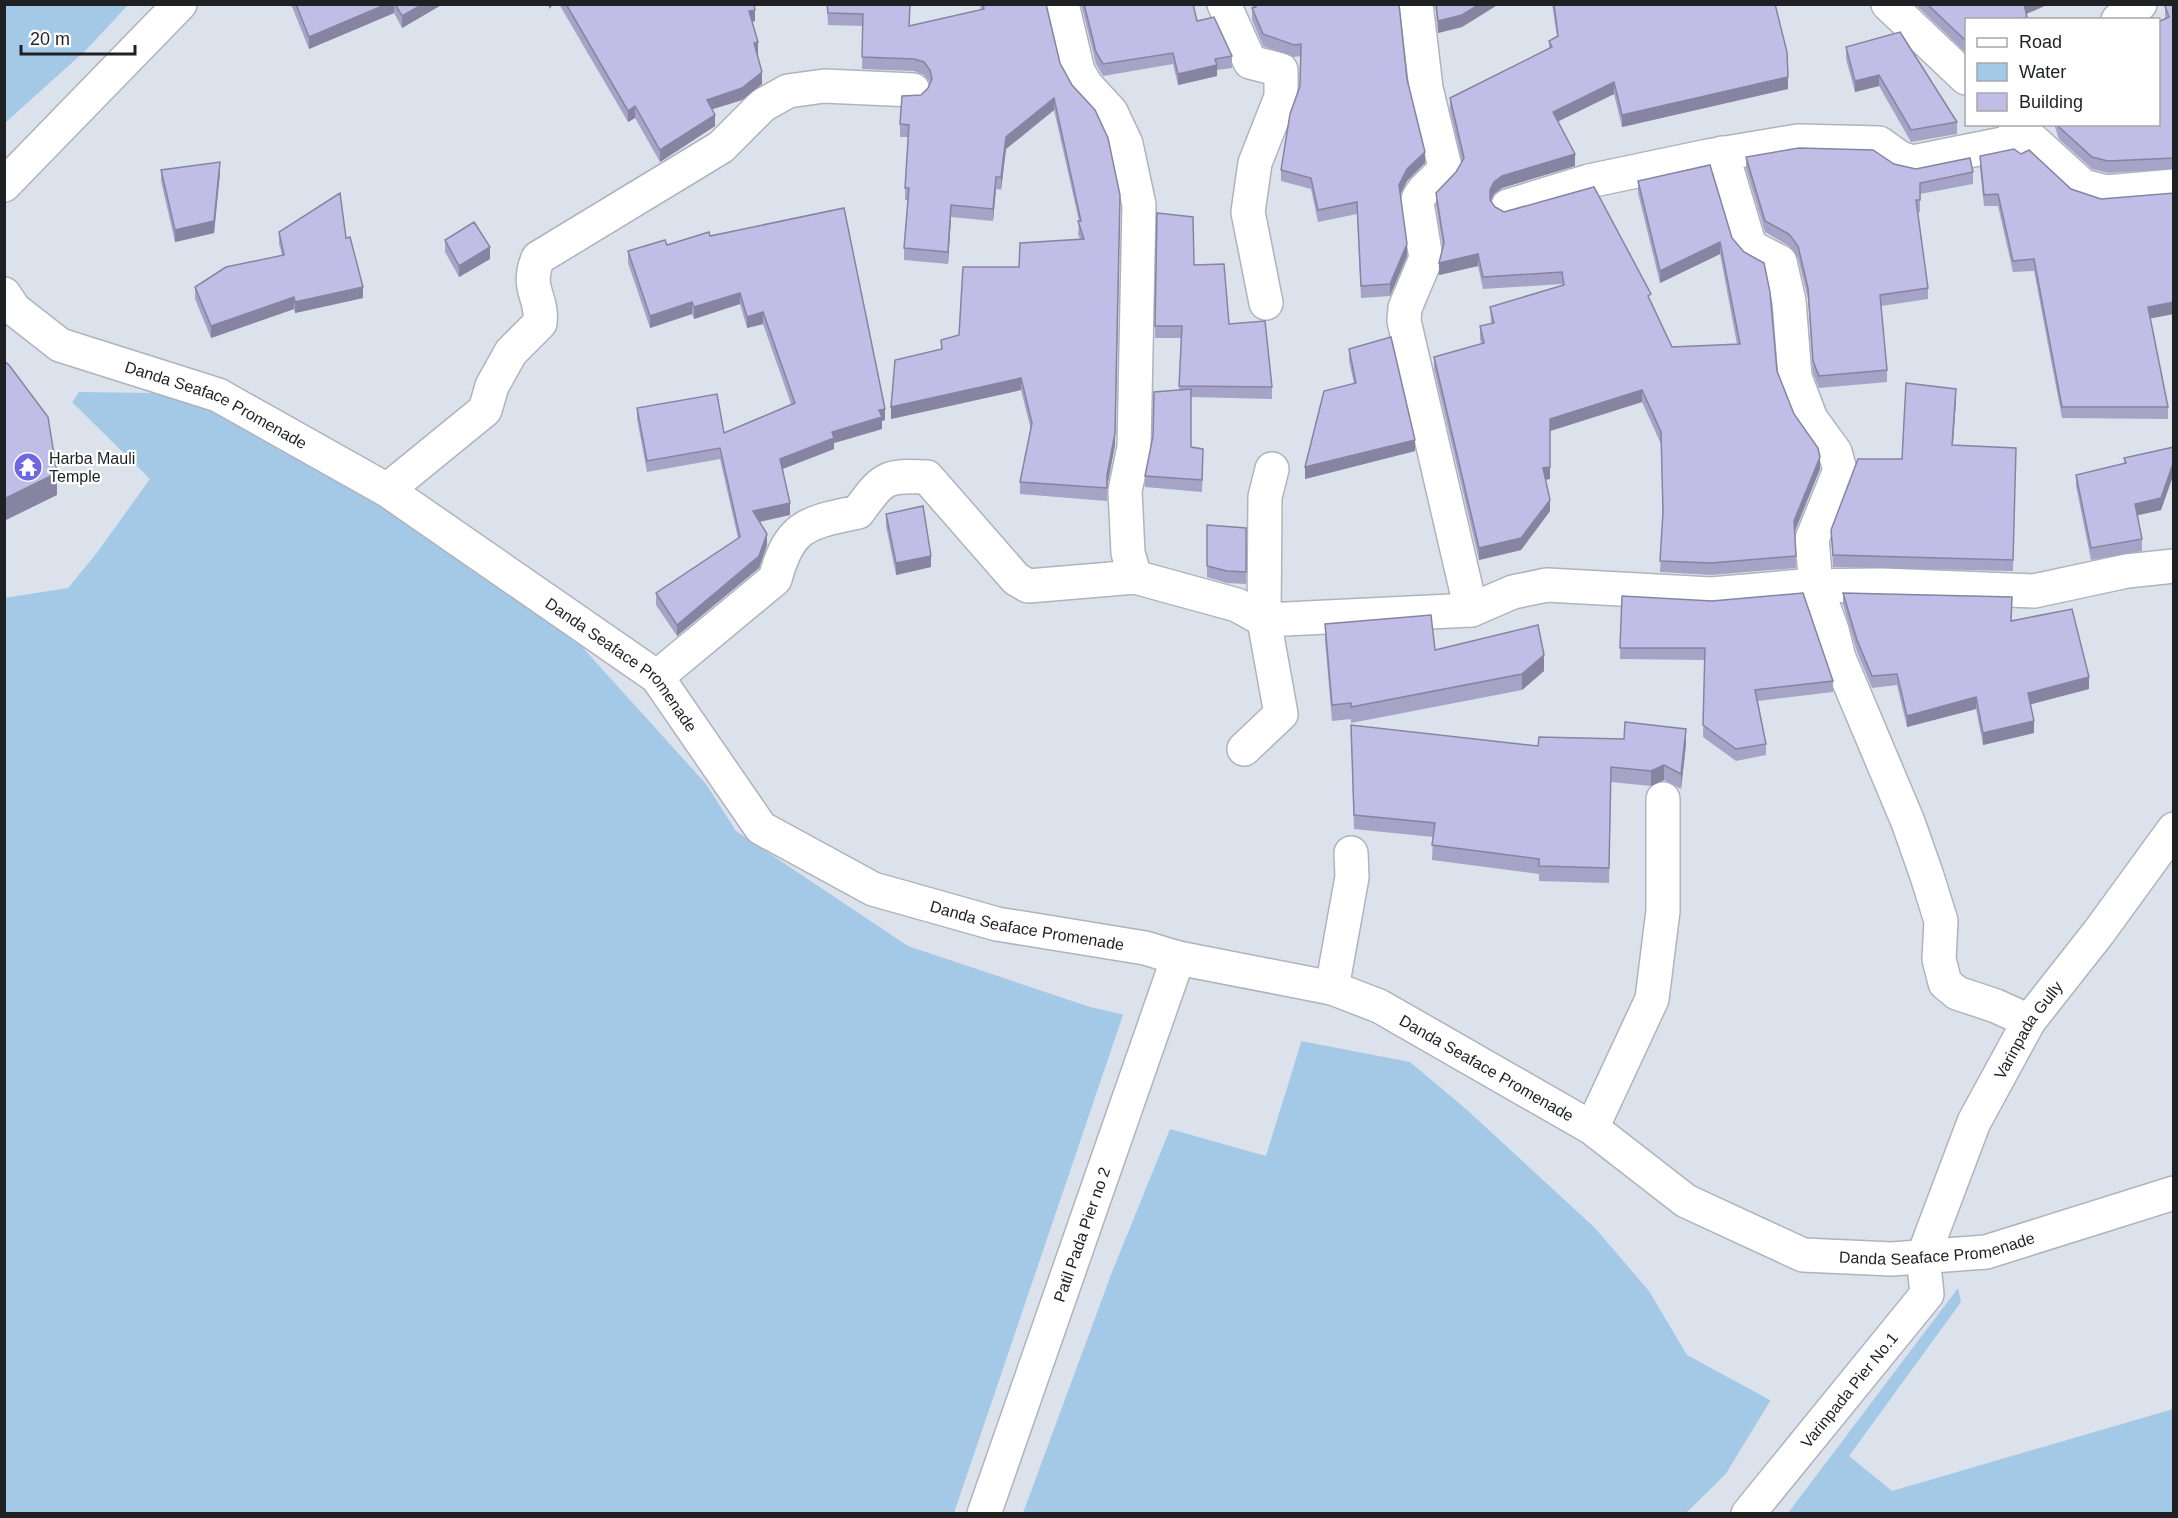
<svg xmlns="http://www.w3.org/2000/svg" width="2178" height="1518" font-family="Helvetica,sans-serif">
<rect width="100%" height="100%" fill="#dce2ec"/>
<path fill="#a3c9e6" d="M5 4H128V5L86 50 5 123Z
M79 392 153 393 236 415 536 596 706 784 736 831 908 946 1090 1007 1130 1016 956 1513 5 1514V521L48 439Z
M1198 1021 1410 1062 1466 1109 1595 1228 1649 1291 1687 1355 1790 1411 1686 1513 1010 1514Z
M1958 1288 1961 1302 1849 1456 1892 1491 2173 1409V1513H1788Z"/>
<path fill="#dce2ec" d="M70 400 150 479 96 554 68 588 4 598V518L45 438Z
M1124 1012 1132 1014 1133 1017 1129 1022 960 1514 954 1513Z
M1199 1018 1303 1036 1266 1156 1170 1129 1112 1272 1023 1513 1007 1514 1149 1115 1196 1020Z
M1955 1288H1958L1808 1483Z
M1772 1398 1791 1408 1792 1412 1719 1485Z"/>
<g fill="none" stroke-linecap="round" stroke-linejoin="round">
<g stroke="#aeb3bd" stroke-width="36">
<g id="street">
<path d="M1062 4 1078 71 1086 85 1111 112 1126 144 1139 205 1134 447 1125 491 1128 553 1135 577"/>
<path d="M1224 4 1250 62 1281 70V97L1255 163 1248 212 1266 303"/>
<path d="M1416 4 1426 88 1445 167C1438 181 1420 188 1417 203L1426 258 1405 308 1404 321 1471 610"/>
<path d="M1888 4 1966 78"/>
<path d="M2118 20 2140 4"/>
<path d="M2015 124 2083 186 2106 192 2174 186"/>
<path d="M1722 153 1748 240 1753 248 1780 262 1789 301 1795 377 1811 419 1835 452 1840 470 1812 539 1816 586 1832 630 1839 658 1908 822 1927 876 1941 921 1939 959 1945 983 1957 993 1996 1006 2029 1021"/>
<path d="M4 185 180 4"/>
<path d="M1508 206 1589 181 1708 156 1798 141 1879 143 1900 158 1913 162 2028 139"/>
<path id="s1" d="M4 294 14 309 60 345 218 395 387 490 657 677 761 828 873 889 997 924 1145 948 1178 958 1332 988 1379 1006 1592 1128 1686 1201 1803 1255 1892 1259 1986 1252 2174 1193"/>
<path d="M387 490 485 410 492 386 511 352 540 323C543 296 525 290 538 258L721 147 763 105 788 91 824 86 913 90"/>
<path d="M657 677 775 579C790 525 806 523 858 512 883 478 884 475 927 477L1016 579 1028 586 1135 577 1237 605 1264 620 1471 610 1513 592 1547 585 1711 594 1803 586 1883 585 2034 591 2127 571 2174 566"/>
<path d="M1244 749 1281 714 1264 620 1265 497 1272 469"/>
<path d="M1332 988 1352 877 1351 853"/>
<path d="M1592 1128 1652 999 1663 911V799"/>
<path id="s2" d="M984 1514 1178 958"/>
<path id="s3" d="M1748 1514 1927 1294 1923 1257 1974 1122 2029 1021 2099 932 2174 829"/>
</g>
</g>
<use href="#street" stroke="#fff" stroke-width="33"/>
</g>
<path fill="#a5a3c6" d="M291 4H443L402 28 394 13 309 49Z
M559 4H754L755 21 752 22 762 84 742 100 712 109 715 126 660 162 635 118 628 122Z
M827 4 910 26 981 10 980 4H1046L1060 63 1115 445 1107 487V501L1020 494V482L1031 430 1021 390 891 419 941 350V340L959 335 1019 267 1080 239 1078 234 1079 221 1054 110 1006 149 1001 190 996 189 993 221 951 217 948 264 904 260V248L908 200H905V188L908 137H900V124L921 95 928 88 930 82 924 75 914 71 862 69 863 26 828 25Z
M1081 4H1193L1197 21 1232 56V68L1217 70V76L1178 85 1173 64 1103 76 1096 64Z
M1252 4H1399L1407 79 1425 163 1407 181 1400 195 1407 256 1390 296 1361 298 1357 214 1318 222 1311 189 1281 181V170L1300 86 1301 56 1294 57 1263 46 1252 20V8H1253Z
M1435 4H1499L1462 27 1438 33Z
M1552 4H1775L1788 89 1622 127 1614 94 1558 121 1575 166 1502 188 1494 194 1491 201 1495 207 1651 301 1672 347 1737 344 1720 254 1660 283 1638 193V181L1732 238 1777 371 1794 414 1820 469 1795 532 1796 568 1711 575 1660 572 1663 515 1661 444 1642 402 1550 431V479L1545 480 1550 511 1521 550 1479 560 1434 369V357L1481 344 1480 338V326L1491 323 1490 307 1562 285V284L1483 289 1478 266 1439 275 1443 248 1436 205V193L1456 172 1462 161 1450 110V98L1549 49V41L1557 36Z
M1915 4H2049L2026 14 2027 20H1966V53Z
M2174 4V169L2108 173 2092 169 2059 139 2054 124H2158L2165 19V6Z
M1846 47 1957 122V134L1911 142 1879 86 1855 92 1846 59Z
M1980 156 2150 318 2168 407V419L2062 418 2034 271 2013 272 1998 206H1984L1980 168Z
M1746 157 1894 164 1916 169 1973 172V184L1920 194V212H1918L1928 288V299L1881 306 1887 370V382L1819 388 1813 373 1808 299 1798 258 1789 246 1765 232 1746 169Z
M161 170 220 173 214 233 175 242 161 181Z
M1157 213 1194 265 1229 324 1272 387V399L1191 397V447L1203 460 1202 492 1145 487V476L1179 390 1181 338H1155Z
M279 232 346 238 363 298 295 313 294 309 211 338 195 299V287L282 255 279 244Z
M710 236 885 420 882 421V429L834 443V449L782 469 790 515 760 522 767 545 759 568 677 636 656 605V593L738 538 720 459 647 472 637 419V408L724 433 791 404 763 324 747 328 740 304 694 319 692 314 650 328 628 263V251L667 245Z
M445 240 490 259 459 277 445 252Z
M1349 349 1415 451 1305 479 1354 384 1349 361Z
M1956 400 1953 445 2016 448 2013 571 1833 567 1831 530 1902 459Z
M2174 447V473L2161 510 2137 515 2142 539V551L2091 560 2076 486V475L2124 463V458Z
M886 514 931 567 896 575 886 526Z
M1207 525 1246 528V584L1227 583 1207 577Z
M1843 593 2011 621 2089 689 2030 704 2034 733 1983 745 1976 709 1907 727 1897 685 1872 688 1857 652 1843 604Z
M1622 596 1833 681V692L1758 701 1766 744V755L1736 761 1703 737 1705 660 1620 659Z
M1325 624 1435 650 1544 671 1522 690 1351 723V719L1332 721 1325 640Z
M1351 725 1538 746 1686 744 1681 789 1664 780 1651 786 1611 782 1609 883 1539 881V874L1432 860 1433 837 1354 829Z"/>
<path fill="#8684a1" d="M387 4H394V13L309 49V37Z
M423 4H443L402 28V16Z
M549 4H554L549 9Z
M1480 4H1499L1462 27 1438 33V21Z
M2024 4H2049L2024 15Z
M755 10V21L749 23V11Z
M758 42V54L754 55V43Z
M1217 65V76L1178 85V74Z
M762 72V84L742 100 707 111V100Z
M1879 75V86L1855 92V81Z
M1788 77V89L1622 127V115Z
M1614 82V94L1553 124V112Z
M1054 98V110L1006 149 1001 190V177L1006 137Z
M635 106V118L628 122V111Z
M715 115V126L660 162V150Z
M1425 152V163L1407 181 1399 197V185L1407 169Z
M1575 154V166L1502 188 1494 194 1490 202V190L1494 182 1502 176Z
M220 162V173L214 233 175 242V230Z
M996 177V189L993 221V209Z
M951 205V217L948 264V252Z
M1120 207 1115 445 1107 487V475Z
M1720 242V254L1660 283V271Z
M1407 244V256L1390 296V284Z
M490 247V259L459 277V266Z
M1478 254V266L1439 275V263Z
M363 287V298L295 313V302Z
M740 293V304L694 319V307Z
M294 297V309L211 338V326Z
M692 302V314L650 328V316Z
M2174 302V314L2148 319V307Z
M763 312V324L747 328V317Z
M1021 378V390L891 419V407Z
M1956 389V400L1952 456V445Z
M1642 390V402L1550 431V419Z
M885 409V420L882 421V429L834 443V449L780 470V459L832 432 879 410Z
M1415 440V451L1305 479V467Z
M1820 457V469L1794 532V521Z
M2174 461V473L2161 510 2135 516V504Z
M1550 467V479L1543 480V468Z
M57 473V495L4 521V499Z
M1550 500V511L1521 550 1479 560V548Z
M790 503V515L753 523V511Z
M767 534V545L759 568 677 636V625Z
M931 556V567L896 575V563Z
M1544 655V671L1522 690V674Z
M2089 677V689L2028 705V693Z
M1976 697V709L1907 727V716Z
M2034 721V733L1983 745V733Z
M1686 729V744L1681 789V774Z
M1664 765V780L1651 786V771Z"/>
<path fill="#c0bde6" stroke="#8684a1" stroke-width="1.5" d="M296 4H387L309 37Z
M395 4H423L402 16Z
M566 4H754L755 10 749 11 758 42 754 43 762 72 742 88 707 100 715 115 660 150 635 106 628 111Z
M827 4H910L909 26 984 9 983 4H1046L1060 63 1072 85 1095 110 1108 138 1120 195 1115 433 1107 475V488L1020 482 1032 423 1021 378 891 407 895 360 942 349 941 340 959 335 963 267H1019L1020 243 1084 239 1078 221H1081L1054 98 1006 137 1001 177H996L993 209 951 205 948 252 904 248 909 188H905L909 125 900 124 902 96 921 95 928 88 932 79 930 70 924 62 914 59 862 57 863 14 828 13Z
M1084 4H1193L1197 21 1214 17 1232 56 1215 59 1217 65 1178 74 1173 53 1103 64 1096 52Z
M1255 4H1399L1407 79 1425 152 1407 169 1399 185 1407 244 1390 284 1361 286 1357 202 1318 210 1311 178 1281 170 1290 114 1300 86 1301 44 1294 45 1263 34 1252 8 1256 7Z
M1436 4H1480L1462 15 1438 21Z
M1554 4H1775L1787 52 1788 77 1622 115 1614 82 1553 112 1575 154 1502 176 1494 182 1490 190V200L1495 207 1504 212 1594 187 1651 294 1648 296 1672 347 1740 344 1720 242 1660 271 1638 181 1710 165 1732 238 1744 252 1764 263 1770 292 1777 371 1794 414 1818 448 1820 457 1794 521 1796 556 1711 563 1660 561 1663 512 1661 432 1642 390 1550 419V467L1543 468 1550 500 1521 538 1479 548 1434 357 1484 343 1480 326 1494 323 1490 307 1564 285 1562 272 1483 277 1478 254 1439 263 1444 243 1436 193 1456 172 1464 158 1450 98 1552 47 1549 41 1558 36Z
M1927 4H2024L2027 17 2018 20H1966V41Z
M2170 4H2174V158L2108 161 2092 157 2059 127 2058 124H2158V22L2169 17 2165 6Z
M1900 32 1957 122 1911 130 1879 75 1855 81 1846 47Z
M1799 148 1873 150 1894 164 1916 169 1970 158 1973 172 1920 183V200H1916L1928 288 1880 295 1887 370 1819 376 1813 361 1808 288 1798 246 1789 234 1765 221 1746 157Z
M2014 149 2021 154 2029 150 2071 189 2101 199 2174 193V302L2148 307 2168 407H2062L2034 259 2013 261 1998 194 1984 195 1980 156Z
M220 162 214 221 175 230 161 170Z
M340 193 346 238 350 237 363 287 295 302 294 297 211 326 195 287 226 267 284 255 279 232Z
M844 208 885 409 879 410 882 417 832 432 834 438 780 459 790 503 753 511 767 534 759 556 677 625 656 593 740 537 720 448 647 461 637 408 717 394 724 433 795 403 763 312 747 317 740 293 694 307 692 302 650 316 628 251 665 240 667 245 709 232 710 236Z
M1157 213 1193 217 1194 265 1224 264 1229 324 1265 321 1272 387 1179 386 1182 326H1155Z
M474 222 490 247 459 266 445 240Z
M1391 337 1415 440 1305 467 1324 391 1356 383 1349 349Z
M4 361 9 365 48 417 57 473 4 499Z
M1906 383 1956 389 1952 445 2016 448 2013 560 1833 555 1831 530 1858 459H1902Z
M1191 389V447L1203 449 1202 480 1145 476 1153 436 1154 392Z
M2174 447V461L2161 498 2135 504 2142 539 2091 548 2076 475 2126 463 2124 458Z
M923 506 931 556 896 563 886 514Z
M1207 525 1246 528V572L1227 571 1207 566Z
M1803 593 1833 681 1755 690 1766 744 1736 749 1703 725 1705 648H1620L1622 596 1712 601Z
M1843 593 2012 597 2011 621 2072 609 2089 677 2028 693 2034 721 1983 733 1976 697 1907 716 1897 674 1872 676 1857 640Z
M1431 615 1435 650 1538 625 1544 655 1522 674 1351 707V703L1332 705 1325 624Z
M1625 722 1686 729 1681 774 1664 765 1651 771 1611 767 1609 868 1539 866V859L1432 845 1435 823 1354 815 1351 725 1538 746 1539 737 1624 739Z"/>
<defs>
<g id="temple-disc" transform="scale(1.5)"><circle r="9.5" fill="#6f67e2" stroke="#fff"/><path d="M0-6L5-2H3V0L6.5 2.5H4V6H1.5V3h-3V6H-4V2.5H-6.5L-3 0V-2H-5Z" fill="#fff"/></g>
</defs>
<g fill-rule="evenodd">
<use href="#temple-disc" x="28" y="467"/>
</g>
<g text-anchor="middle" stroke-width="4.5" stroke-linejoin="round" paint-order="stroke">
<g font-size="16" fill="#1e2024" stroke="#fff">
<text dy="6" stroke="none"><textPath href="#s1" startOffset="244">Danda Seaface Promenade</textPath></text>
<text dy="6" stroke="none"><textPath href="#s1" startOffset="730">Danda Seaface Promenade</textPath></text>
<text dy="6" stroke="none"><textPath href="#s1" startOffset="1234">Danda Seaface Promenade</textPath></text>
<text dy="6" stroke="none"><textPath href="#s3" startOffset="572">Varinpada Gully</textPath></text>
<text dy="6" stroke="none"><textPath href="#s1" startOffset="1720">Danda Seaface Promenade</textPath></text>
<text dy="6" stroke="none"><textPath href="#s2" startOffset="296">Patil Pada Pier no 2</textPath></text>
<text dy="6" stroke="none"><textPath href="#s1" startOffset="2224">Danda Seaface Promenade</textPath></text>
<text dy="6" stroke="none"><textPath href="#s3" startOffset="160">Varinpada Pier No.1</textPath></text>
</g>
<g font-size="16" fill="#1e2024" stroke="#fff" text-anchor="start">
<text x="49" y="464">Harba Mauli<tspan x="49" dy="18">Temple</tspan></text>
</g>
</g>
<rect width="2178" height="1518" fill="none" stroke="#1e2024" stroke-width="12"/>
<rect x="1965" y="18" width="195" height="108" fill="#ffffff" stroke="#a5a6a7" stroke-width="1.5"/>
<rect x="1977" y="38" width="30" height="9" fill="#ffffff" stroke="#a5a6a7" stroke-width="1.5"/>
<text x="2019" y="48" font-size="18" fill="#1e2024">Road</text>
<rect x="1977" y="63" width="30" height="18" fill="#a3c9e6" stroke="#a5a6a7" stroke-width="1.5"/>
<text x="2019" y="78" font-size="18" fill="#1e2024">Water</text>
<rect x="1977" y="93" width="30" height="18" fill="#c0bde6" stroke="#a5a6a7" stroke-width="1.5"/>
<text x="2019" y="108" font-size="18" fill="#1e2024">Building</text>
<path d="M21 45v9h114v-9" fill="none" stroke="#1e2024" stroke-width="3"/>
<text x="30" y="45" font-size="18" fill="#1e2024" stroke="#ffffff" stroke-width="4.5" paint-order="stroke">20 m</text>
</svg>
